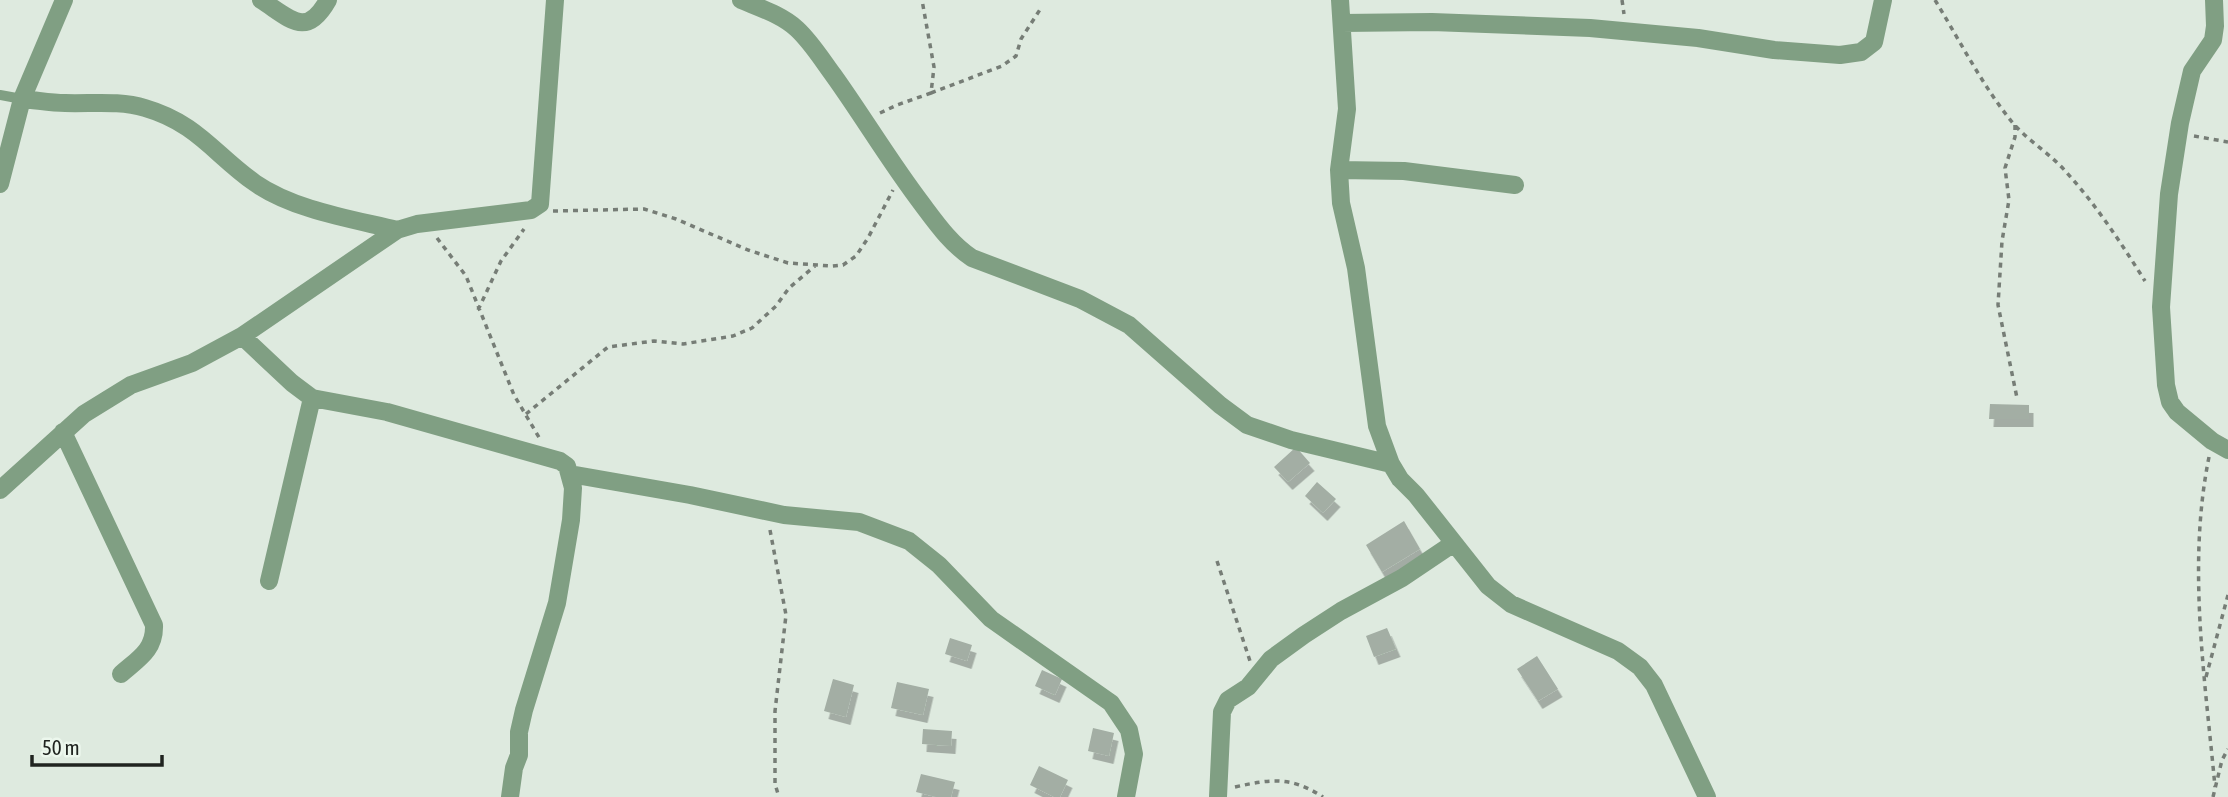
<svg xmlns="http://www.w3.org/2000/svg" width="2228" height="797" font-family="'Asap Condensed',sans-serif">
<defs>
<filter id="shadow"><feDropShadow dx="4.5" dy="8" stdDeviation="0" flood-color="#0004"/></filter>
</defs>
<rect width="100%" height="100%" fill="#deeadf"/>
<path fill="#a3aea4" filter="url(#shadow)" d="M1990 404 2029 405V419H1989Z
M1296 447 1310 463 1288 482 1274 467Z
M1317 482 1336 499 1323 513 1305 496Z
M1404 521 1420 549 1382 572 1366 545Z
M1387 628 1396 649 1374 657 1366 636Z
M950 638 972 645 967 661 945 654Z
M1537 656 1558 689 1538 701 1517 669Z
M1042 670 1062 679 1055 695 1035 686Z
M833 679 854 685 846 717 824 711Z
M897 682 929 689 923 715 891 708Z
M1093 728 1114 733 1109 756 1088 751Z
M923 729 952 731 951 746 922 744Z
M1039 766 1068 780 1060 797H1054L1030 785Z
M921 774 955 782 951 797H936L916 792Z"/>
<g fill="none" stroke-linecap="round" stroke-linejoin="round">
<path stroke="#767d76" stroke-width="3.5" stroke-dasharray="5 5" stroke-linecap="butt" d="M1622 0 1624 14
M1935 0C1960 41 1982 85 2012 122 2028 141 2051 154 2067 173 2097 206 2121 243 2145 281
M931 93 1002 66 1016 56 1021 39 1041 8
M880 113 897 105 931 93 934 67 922 0
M2015 125V137L2005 168 2009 200 2002 241 1998 305 2017 398
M2194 136 2228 142
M553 211 644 209 676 219 748 250 788 263 832 266 843 265 856 256 868 238 893 190
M437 238 466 276 514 395 540 439
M478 310 501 261 524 229
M526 414 608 347 654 341 683 344 733 336 752 328 776 306 789 288 815 266
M2209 457C2187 565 2205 678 2215 787
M770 530 786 615 775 711V784L779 797
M1217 561 1250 661
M2206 677 2228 595
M1235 787C1271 779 1291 776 1323 797
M2213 797 2222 760 2228 749"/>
<path stroke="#809f83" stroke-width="10" d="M0 95 22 99"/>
<path stroke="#809f83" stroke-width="18" d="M261 0C291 19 306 39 328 0
M741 0C760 8 782 15 797 29 812 43 822 60 834 76 864 118 890 162 922 204 937 224 951 244 972 258L1080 299 1129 325 1220 405 1247 425 1291 440 1391 464
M1340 0 1347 109 1339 170 1341 203 1356 268 1377 426 1391 464 1400 479 1416 495 1488 586 1511 604 1618 651 1640 667 1654 685 1707 797
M2214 0 2215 26 2213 40 2192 71 2180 123 2169 194 2161 307 2166 385 2170 402 2177 412 2212 441 2228 450
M1342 23 1432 22 1590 28 1698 38 1774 50 1840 55 1861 52 1874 42 1883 0
M22 99C36 100 51 103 65 103 91 104 119 100 145 108 197 123 215 155 255 183 294 210 352 219 397 230
M1339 170 1404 171 1515 185
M0 184 22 99 64 0
M242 336 292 383 312 398 387 412 560 461 567 466 573 488 571 520 557 603 524 710 519 732V755L514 768 510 797
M63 432 154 625C155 650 138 659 121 674
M570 474 690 495 784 515 859 522 909 541 939 565 991 619 1111 703 1129 730 1134 754 1126 797
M0 490 84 414 131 385 192 363 242 336 397 230 417 224 531 210 540 204 555 0
M269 581 312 398
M1218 797 1222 712 1228 700 1248 687 1271 659 1304 635 1341 611 1402 578 1454 543"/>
</g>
<path d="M32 755v10h130v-10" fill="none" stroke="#202420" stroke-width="3.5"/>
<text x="42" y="755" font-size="21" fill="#202420" stroke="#ecf7ed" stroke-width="5" paint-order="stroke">50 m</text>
</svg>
